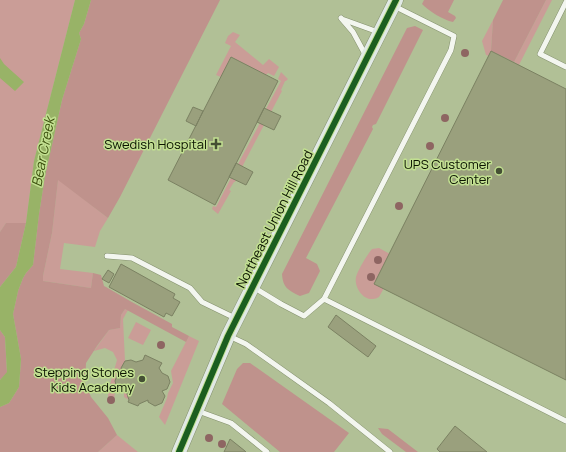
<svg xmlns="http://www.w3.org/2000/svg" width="566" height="452" font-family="Manrope,sans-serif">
<rect width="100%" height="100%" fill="#b1c096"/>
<path fill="#ca9d97" d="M0 0H75L34 161 26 223H6L0 232Z
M546 0H552L519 65 514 62Z
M493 20 491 51 489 56 486 55 482 41Z
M233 32 240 35 235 42 263 65 269 59 279 67 274 76 268 73 266 75 231 57 221 77 216 75 231 46 225 43 228 36Z
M281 72 288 79 286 81H285L281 90 282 91 271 112 266 109 281 81 278 79Z
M260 123 264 125 242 167 238 164Z
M231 178 236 180 235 182H234L229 190 231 191 218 214 212 209 213 206 216 207Z
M58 179 108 218 100 231 95 247 64 243 60 269 93 273 91 288 43 281V276L52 233Z
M379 248 390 254 384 288 379 297C377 298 375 299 373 299 362 300 354 286 356 277 358 270 367 255 372 249Z
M125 309 128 310 123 319 125 361 121 368 123 374 117 376 115 381 117 388 123 391H126L129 400 124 397V392L115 389 114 403 108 402V395L111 381 117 360 113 352 105 348 94 351 109 330 120 328 121 315Z
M136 322 151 330 143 345 128 338Z
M189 336 199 341 165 425 159 417 167 398 168 393 173 383 171 371Z
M117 435 138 452H98Z"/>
<path fill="#bf928c" d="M91 0H220L120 197 108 218 58 180 52 233 43 276V281L91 288 93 273 101 275 104 286 106 287 130 301 172 324V327L189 336 186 342 125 309 121 315 120 328 109 330 97 346 86 363 85 383 91 397 108 418 117 435 98 452H0V407L9 403 19 387 21 359 13 314 18 291 23 278 26 273 33 265 39 214 45 176 62 100 81 39 79 33 84 24Z
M424 0H454L448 12 455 16 456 18 453 22C443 20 429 11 422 4Z
M503 0H546L514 62 491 51 493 20Z
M415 26 423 30 376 124 373 125 372 127 373 129 306 258 317 264 320 271 309 293 300 296C288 290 283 288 282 274L407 28Z
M6 223H26L16 267 0 287V232Z
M0 330 5 337 7 373 0 380Z
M243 363H250L349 433 334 452H280L222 404 237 369Z
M378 428 388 429 418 452H406L382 434Z"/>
<path fill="#98b367" d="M75 0H91L84 24 79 33 81 39 62 100 45 176 39 214 33 265 26 273 23 278 18 291 13 314 21 359 19 387 9 403 0 407V380L7 372 5 337 0 330V287L16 267 26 223 34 161Z
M0 58 4 64 24 82 15 91 0 78Z"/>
<path fill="#9aa07d" stroke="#7b8162" d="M491 51 566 89V380L374 284Z
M231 57 278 81 215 205 168 180Z
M193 107 203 111 196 126 186 121Z
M264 108 281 116 274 130 257 122Z
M236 163 253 172 246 185 229 177Z
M121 264 175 294 173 298 180 302 172 316 166 313 164 317 109 287Z
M108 270 114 274 109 283 102 279Z
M336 315 376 346 368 357 328 327Z
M145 355 162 363 159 368 162 373 168 376 170 382 167 389 162 391 165 396 162 403 155 406 148 402V400L139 404 138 406 128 402 129 400 126 391H123L117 388 115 381 117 376 123 374 121 368 125 361 131 360 136 362 143 360Z
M455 426 487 452H440L437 449Z
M230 439 245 451 246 452H224Z"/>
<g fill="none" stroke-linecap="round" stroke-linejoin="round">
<g stroke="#84906e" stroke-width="6">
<path id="lane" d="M566 2 540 54 566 67
M394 6 454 36 451 50 324 299 566 421
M341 18 353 32 366 56
M342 19 378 32
M107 256 132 258 190 288 202 302 235 318
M253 287 281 304 304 316 324 299
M229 336 246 344 329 403 390 452
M198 411 231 423 267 452"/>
</g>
<g stroke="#84906e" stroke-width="15">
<path id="secondary" d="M179 452 228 336 396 0"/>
</g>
<use href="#lane" stroke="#f3f6ef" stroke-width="5"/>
<use href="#secondary" stroke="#e1e9e5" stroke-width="14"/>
<g stroke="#c2e091" stroke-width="8">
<path id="cycleway" d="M179 452 228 336 396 0"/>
</g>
<use href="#cycleway" stroke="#1b5e20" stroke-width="6"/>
</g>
<g fill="#8e6562">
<circle cx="465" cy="53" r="4"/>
<circle cx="445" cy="118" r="4"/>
<circle cx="430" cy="146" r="4"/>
<circle cx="399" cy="206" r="4"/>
<circle cx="378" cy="260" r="4"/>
<circle cx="371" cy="277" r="4"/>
<circle cx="161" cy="345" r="4"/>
<circle cx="111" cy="400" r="4"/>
<circle cx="209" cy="438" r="4"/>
<circle cx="222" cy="444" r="4"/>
</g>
<g fill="#455034" stroke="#c2e091" stroke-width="1.5">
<path d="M214 138h4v4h4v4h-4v4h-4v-4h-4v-4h4z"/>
<circle cx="499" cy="171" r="4"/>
<circle cx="142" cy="379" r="4"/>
</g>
<g text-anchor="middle" stroke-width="3" stroke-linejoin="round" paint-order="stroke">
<g font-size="13" fill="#0b1300" stroke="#c2e091" text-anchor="end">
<text x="207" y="149">Swedish Hospital</text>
<text x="491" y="169">UPS Customer<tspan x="491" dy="15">Center</tspan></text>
<text x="134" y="377">Stepping Stones<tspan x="134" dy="15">Kids Academy</tspan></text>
</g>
<g font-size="13" fill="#0b1300" stroke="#c2e091">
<text transform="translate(274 219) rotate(-63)" y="5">Northeast Union Hill Road</text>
</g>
<g font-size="14" font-style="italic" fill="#3c500e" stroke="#c2e091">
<text transform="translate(43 152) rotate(-79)" y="5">Bear Creek</text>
</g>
</g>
</svg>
